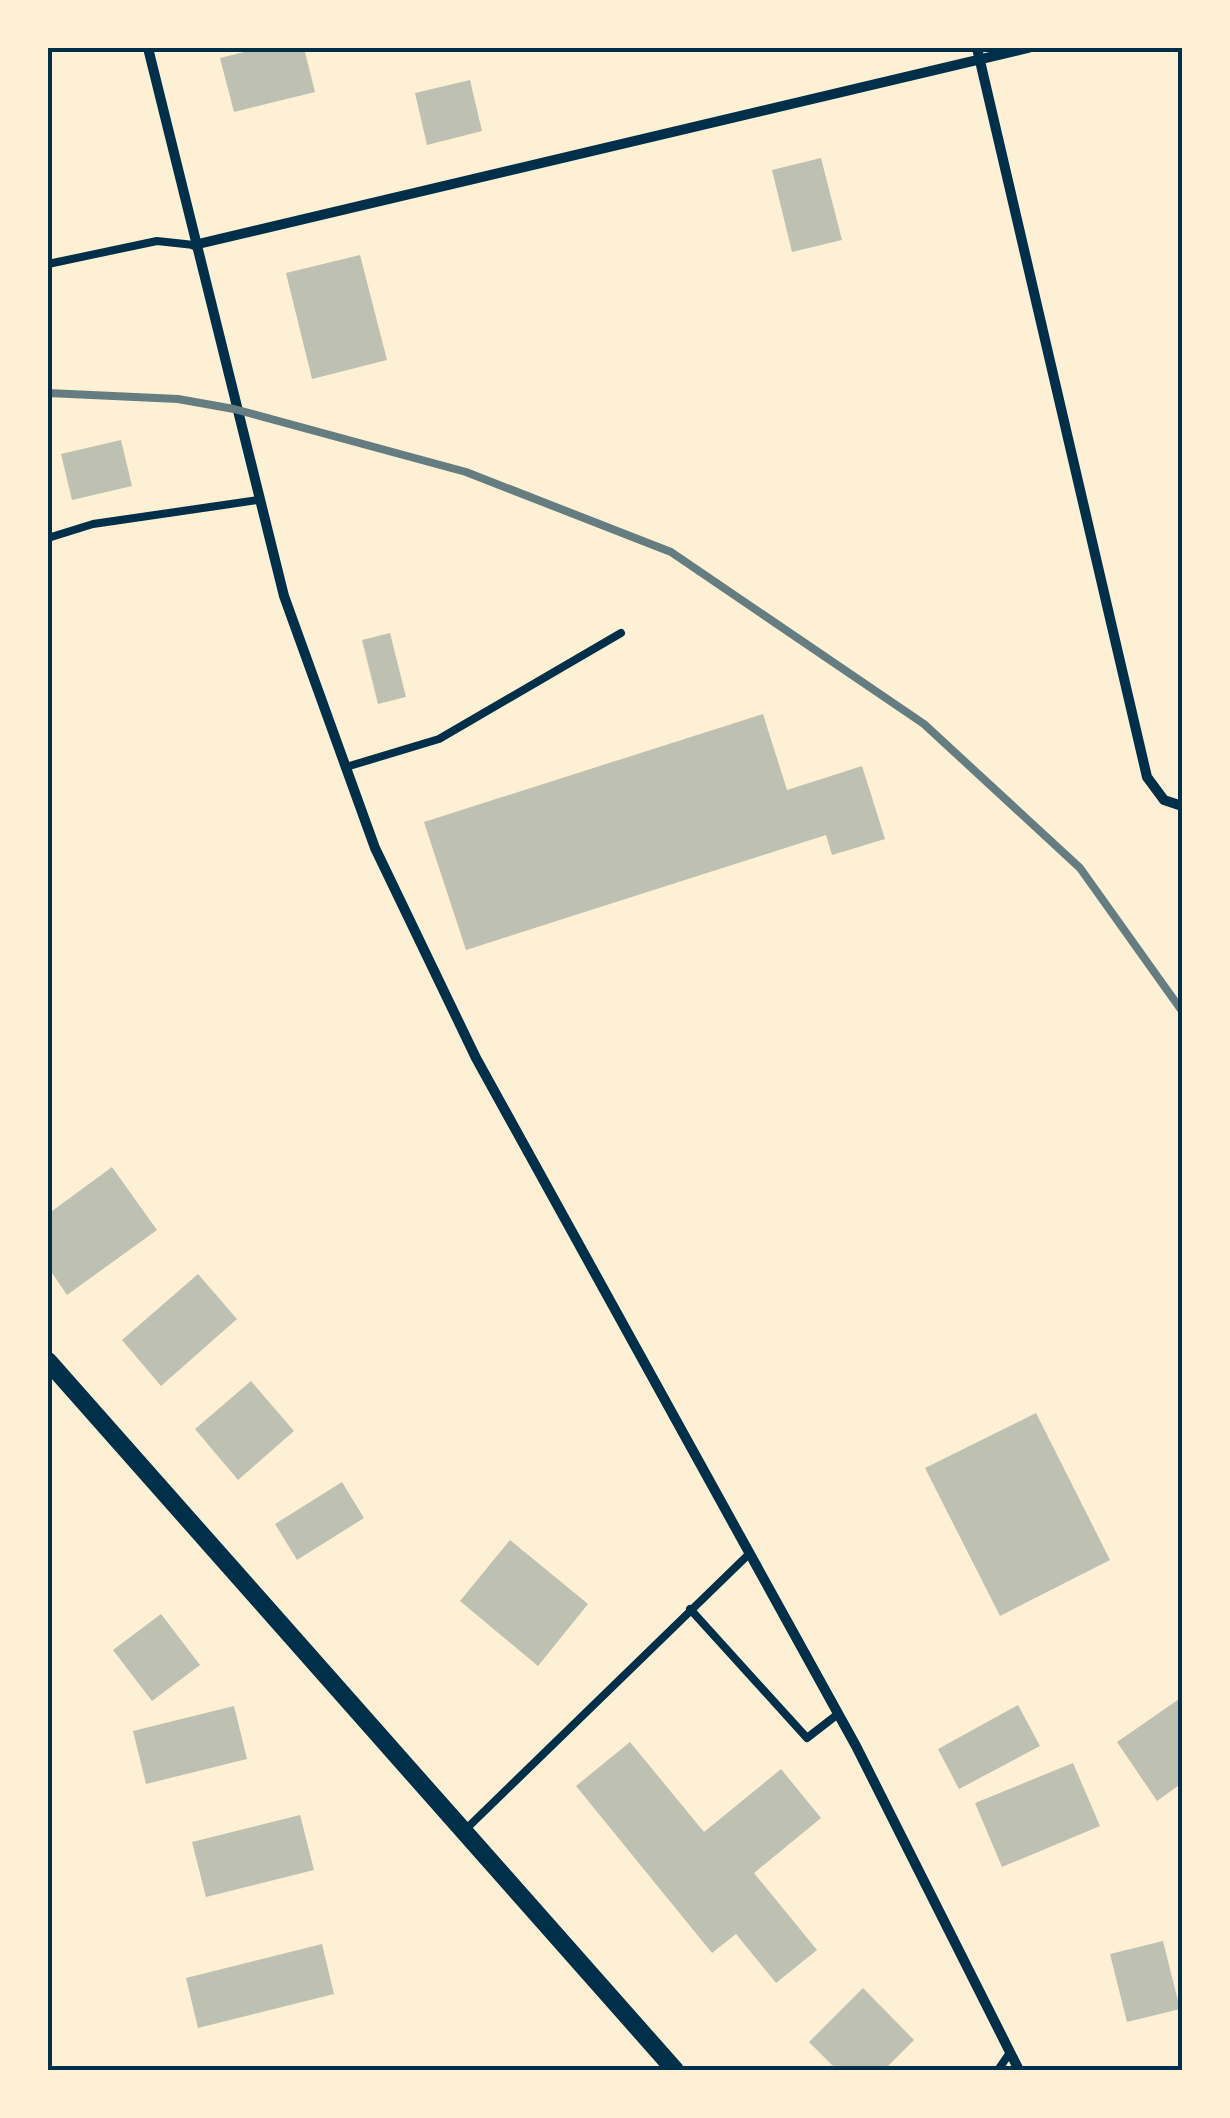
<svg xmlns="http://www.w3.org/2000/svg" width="1230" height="2118" font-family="Merriweather,serif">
<rect width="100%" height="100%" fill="#fdf0d5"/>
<path fill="#bec0b2" d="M261 48H304L315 92 234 112 220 58Z
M470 80 482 131 427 145 415 93Z
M821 158 842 240 792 252 772 170Z
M360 255 387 360 312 379 286 273Z
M121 440 132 486 72 500 61 454Z
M390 633 406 697 378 704 362 640Z
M763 714 787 790 862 766 885 839 832 855 826 835 466 950 424 822Z
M112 1167 157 1230 67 1295 48 1267V1214Z
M198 1274 237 1319 161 1386 122 1340Z
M251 1381 294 1431 238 1480 195 1429Z
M1036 1413 1110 1560 1000 1616 925 1468Z
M342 1482 364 1518 297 1560 275 1524Z
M510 1540 588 1604 538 1666 460 1601Z
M161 1614 200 1665 152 1701 113 1650Z
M1182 1697V1783L1157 1801 1117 1742Z
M1018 1705 1040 1746 959 1789 938 1749Z
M234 1706 247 1759 146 1784 133 1731Z
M630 1742 704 1832 781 1769 821 1818 754 1873 817 1950 776 1983 736 1934 712 1953 576 1786Z
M1073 1763 1100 1826 1002 1867 975 1803Z
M300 1815 314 1870 206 1897 192 1842Z
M1163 1941 1180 2009 1127 2022 1110 1954Z
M322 1944 334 1994 198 2028 186 1978Z
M863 1988 914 2040 884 2070H837L809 2042Z"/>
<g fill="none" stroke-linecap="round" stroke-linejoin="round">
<path stroke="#003049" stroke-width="8" d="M48 264 157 241 194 245
M48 538 93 524 258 500
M346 767 439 739 621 633
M690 1609 807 1738 838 1714
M464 1831 750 1553
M998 2070 1009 2054"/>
<path stroke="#003049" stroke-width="10" d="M148 48 284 596 375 848 476 1058 856 1746 1019 2070
M977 48 1147 777 1164 800 1182 806
M194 245 1028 48"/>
<path stroke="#003049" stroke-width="18" d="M48 1361 675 2070"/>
<path stroke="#657d81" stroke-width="8" d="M48 393 178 399 234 409 466 472 671 552 924 724 1080 868 1182 1011"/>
</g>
<rect width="1230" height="2118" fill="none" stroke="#fdf0d5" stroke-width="100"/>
<rect x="50" y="50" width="1130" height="2018" fill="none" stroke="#003049" stroke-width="4"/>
</svg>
